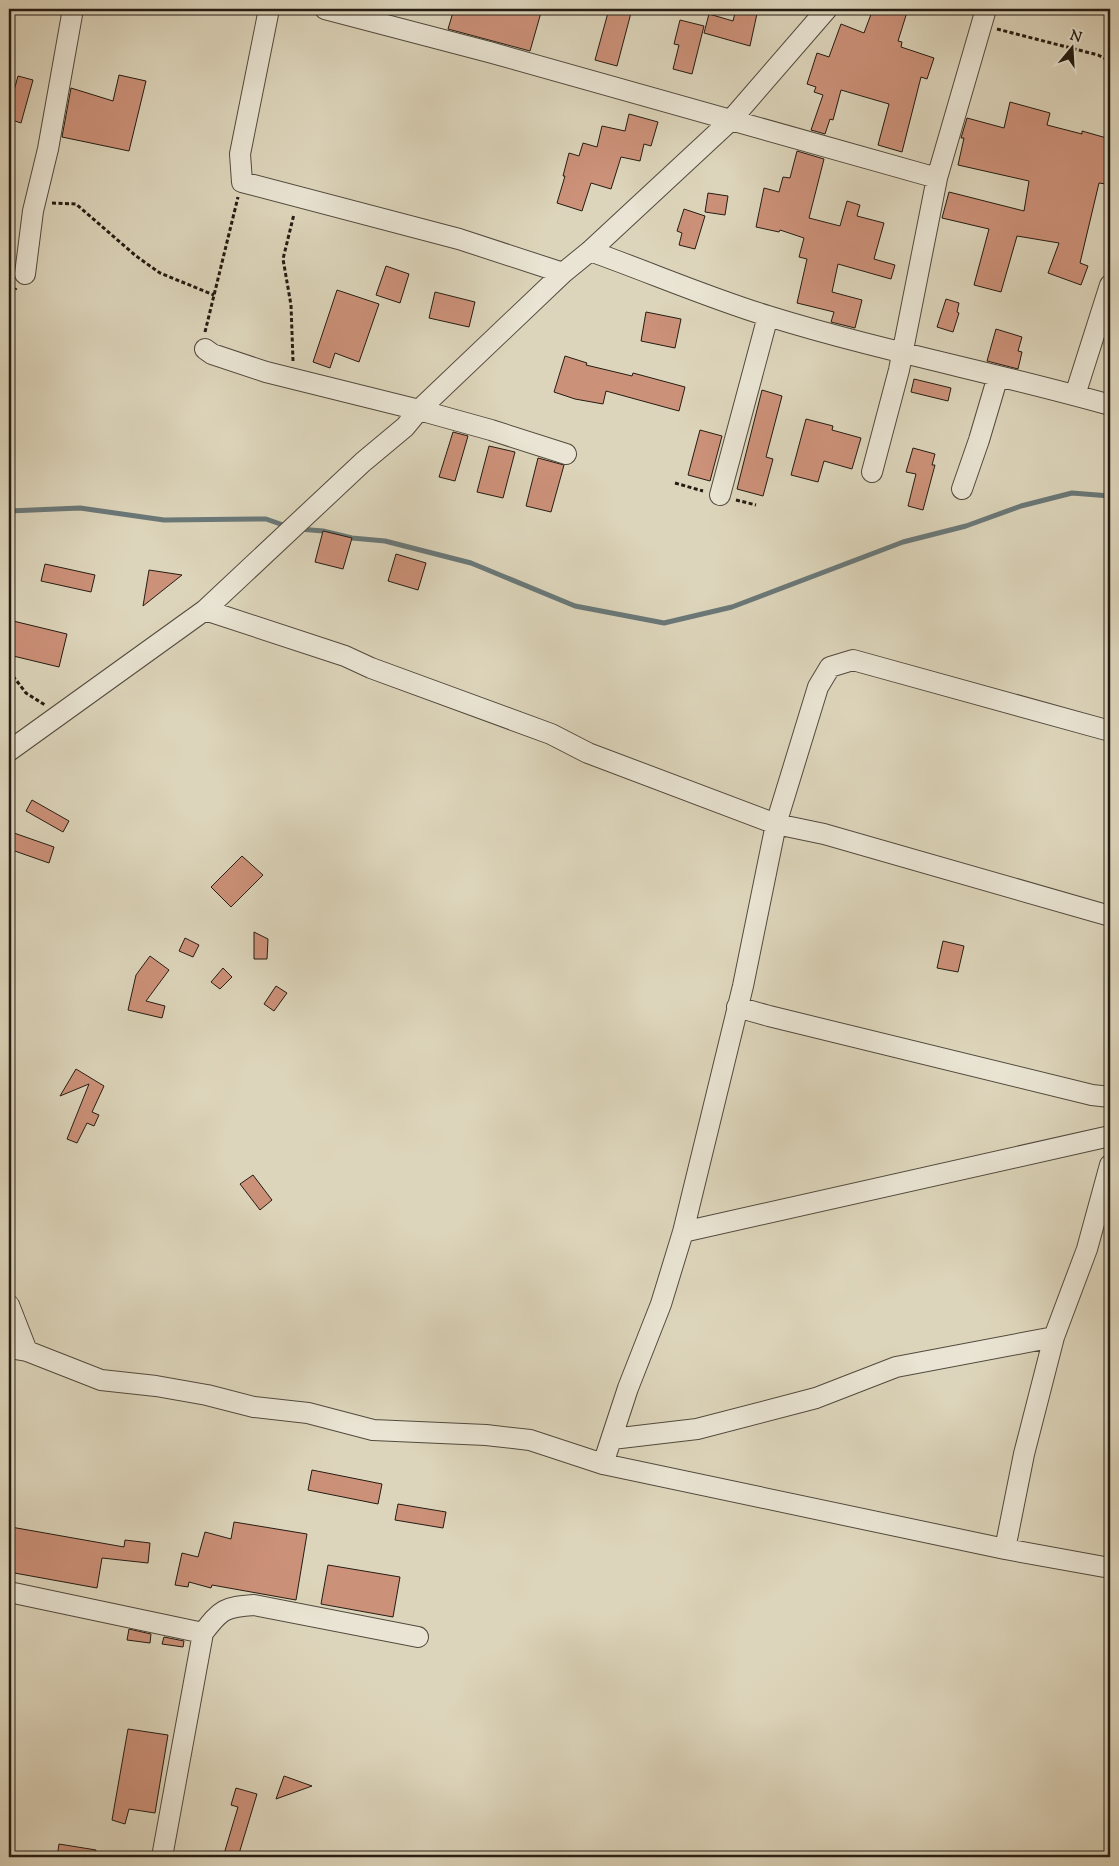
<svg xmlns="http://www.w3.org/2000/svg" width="1119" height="1866" font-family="'Sorts Mill Goudy',serif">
<rect width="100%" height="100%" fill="#ddd5bb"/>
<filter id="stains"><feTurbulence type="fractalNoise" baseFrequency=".004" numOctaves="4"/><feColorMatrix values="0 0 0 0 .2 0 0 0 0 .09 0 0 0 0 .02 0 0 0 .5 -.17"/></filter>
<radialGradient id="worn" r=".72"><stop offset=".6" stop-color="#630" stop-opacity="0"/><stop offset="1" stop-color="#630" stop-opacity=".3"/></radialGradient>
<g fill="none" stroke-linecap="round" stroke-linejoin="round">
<path stroke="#6a7878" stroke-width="5" d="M9 511 80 508 164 520 266 519 286 526
M299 529 323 531 352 538 385 541 471 563 575 606 664 623 732 607 903 542 966 526 1021 506 1072 493 1110 496"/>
</g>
<path fill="#cc9179" stroke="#241c13" d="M454 9H542L530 51 448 29Z
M609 9H632L617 66 595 60Z
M736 9H758L750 46 704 33 709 14 733 21Z
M873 9H908L898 41 902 42 901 47 934 58 927 79 921 77 902 152 878 145 889 104 841 90 833 120 830 119 825 134 811 130 823 95 814 92 816 87 807 84 817 53 829 57 841 24 864 33Z
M680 20 704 26 692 74 673 69 679 45 674 44Z
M119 75 146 81 129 151 62 137 71 88 113 101Z
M18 76 33 80 21 123 9 119V109Z
M1010 102 1050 113 1047 125 1082 134V131L1110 139V167L1106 184 1099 183 1080 263 1088 266 1081 285 1048 273 1059 243 1017 236 1001 292 974 285 989 229 942 218 949 192 1024 211 1029 181 958 165 964 138H961L967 118 1004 128Z
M629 114 658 122 651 146 644 144 640 161 621 157 611 189 591 183 582 211 557 203 565 176H563L569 153 579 156 583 143 597 147 602 126 625 131Z
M797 151 824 159 809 218 840 226 847 201 860 205 857 216 884 223 874 259 895 265 891 279 838 264 832 292 862 300 855 328 831 322 834 312 797 303 807 259 799 257 804 238 780 230 779 232 756 227 764 188 779 192 783 177 790 178Z
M708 193 728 196 725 215 705 212Z
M684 209 705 216 695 249 679 245 682 233 677 231Z
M386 266 409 274 400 303 376 295Z
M337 290 379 304 359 362 335 353 330 368 313 362Z
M435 292 475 302 469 327 429 318Z
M946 299 959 303 957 312 959 313 953 332 937 327Z
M646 312 681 319 675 348 641 341Z
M996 329 1022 337 1018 351 1022 352 1018 369 987 361Z
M565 356 587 363 586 365 632 376 633 373 685 387 679 411 606 391 603 404 575 399 554 392Z
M914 379 951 388 948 401 911 392Z
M762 390 782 396 766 457 773 459 763 496 737 489Z
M806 419 833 426 832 430 861 438 852 469 824 461 818 482 791 475Z
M700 430 722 436 710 481 688 475Z
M453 432 468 436 455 481 439 477Z
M489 446 515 452 503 498 477 492Z
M913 448 935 454 932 465H935L923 510 908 506 916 474 906 472Z
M538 458 564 465 551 512 526 506Z
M323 531 352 538 343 569 315 562Z
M396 554 426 563 418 590 388 581Z
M45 564 95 575 91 592 41 581Z
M149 570 182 575 143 606Z
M9 620 67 634 59 667 9 655Z
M32 800 69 821 63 832 26 811Z
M14 833 54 847 49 863 9 849Z
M242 856 263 875 231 907 211 887Z
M254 932 268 939 267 959H254Z
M185 938 199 945 193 957 179 951Z
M943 941 964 946 958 972 937 968Z
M150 956 169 970 146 1001 165 1006 162 1018 128 1010 136 975Z
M223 968 232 977 220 989 211 982Z
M276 986 287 993 274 1011 264 1004Z
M76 1069 104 1086 92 1112 99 1115 94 1126 87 1123 77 1143 67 1139 89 1084 60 1096Z
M253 1175 272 1200 260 1210 240 1184Z
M312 1470 382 1484 378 1504 308 1490Z
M398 1504 446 1512 443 1528 395 1520Z
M234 1522 307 1534 296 1600 212 1585 211 1588 189 1582 188 1587 175 1585 182 1553 198 1557 205 1532 231 1539Z
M11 1527 124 1547 125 1540 150 1543 148 1563 102 1558 97 1588 9 1572V1537Z
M328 1565 400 1577 393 1617 321 1604Z
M129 1629 151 1634 150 1643 127 1640Z
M164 1637 184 1641 183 1647 162 1644Z
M128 1729 168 1735 155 1813 129 1809 125 1824 112 1820Z
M284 1776 312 1786 276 1799Z
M236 1788 257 1794 238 1857 224 1854 238 1807 231 1805Z
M59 1844 96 1850 95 1857H57Z"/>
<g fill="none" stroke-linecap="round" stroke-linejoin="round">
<g stroke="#524a3d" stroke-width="22">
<path id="minor" d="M269 9 240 154 242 182 459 239 563 273
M325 9 489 52 937 178
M590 251C649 272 709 298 768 316 881 351 997 373 1110 405
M25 274 33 211 48 149 73 9
M205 349 212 354 266 372 419 410 491 430 566 454
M1075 395 1110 285
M872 472 899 370 937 178 986 9
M962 489 979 440 998 376
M720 495 768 316
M205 610 345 656 371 668 551 734 588 753 776 824 824 834 1110 916
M9 751 205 610 363 462 405 427 419 410 563 273 590 251 730 121 827 9
M737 1007 769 1016 1092 1095 1110 1097
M683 1232 1110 1136
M9 1305 27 1351
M9 1348 27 1351 101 1380 156 1386 207 1395 254 1407 308 1413 373 1430 486 1435 530 1440 603 1464 1005 1549 1024 1454 1054 1337
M612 1439 697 1429 816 1398 896 1367 1054 1337 1087 1249 1110 1165
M603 1464 628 1388 661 1304 683 1232 743 986 776 824 818 687 830 667 853 660 1110 731
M1005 1549 1110 1568
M9 1592 203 1633
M162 1857 203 1633C221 1609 225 1607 254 1605L418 1637"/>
</g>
<path stroke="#241c13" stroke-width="3" stroke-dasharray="4 2.5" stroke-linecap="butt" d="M997 29 1098 55 1110 61
M52 203 76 204 136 256 160 273 214 295
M9 301 16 288
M205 332 238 197
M293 361 291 305 283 259 294 214
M675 483 703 491
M736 500 756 505
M9 671 26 693 45 705"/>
<use href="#minor" stroke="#e9e4d3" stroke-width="20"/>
</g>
<rect width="1119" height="1866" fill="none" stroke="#ddd5bb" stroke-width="30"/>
<rect x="10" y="10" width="1099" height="1846" fill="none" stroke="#241c13" stroke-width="2.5"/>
<rect x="15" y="15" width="1089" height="1836" fill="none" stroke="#241c13"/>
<g transform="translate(1072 48) rotate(18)" stroke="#e9e4d3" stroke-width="4" paint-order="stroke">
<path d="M0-4L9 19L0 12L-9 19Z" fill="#241c13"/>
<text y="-8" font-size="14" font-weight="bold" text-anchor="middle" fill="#241c13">N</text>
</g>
<rect width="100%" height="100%" filter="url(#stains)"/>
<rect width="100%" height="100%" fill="url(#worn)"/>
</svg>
